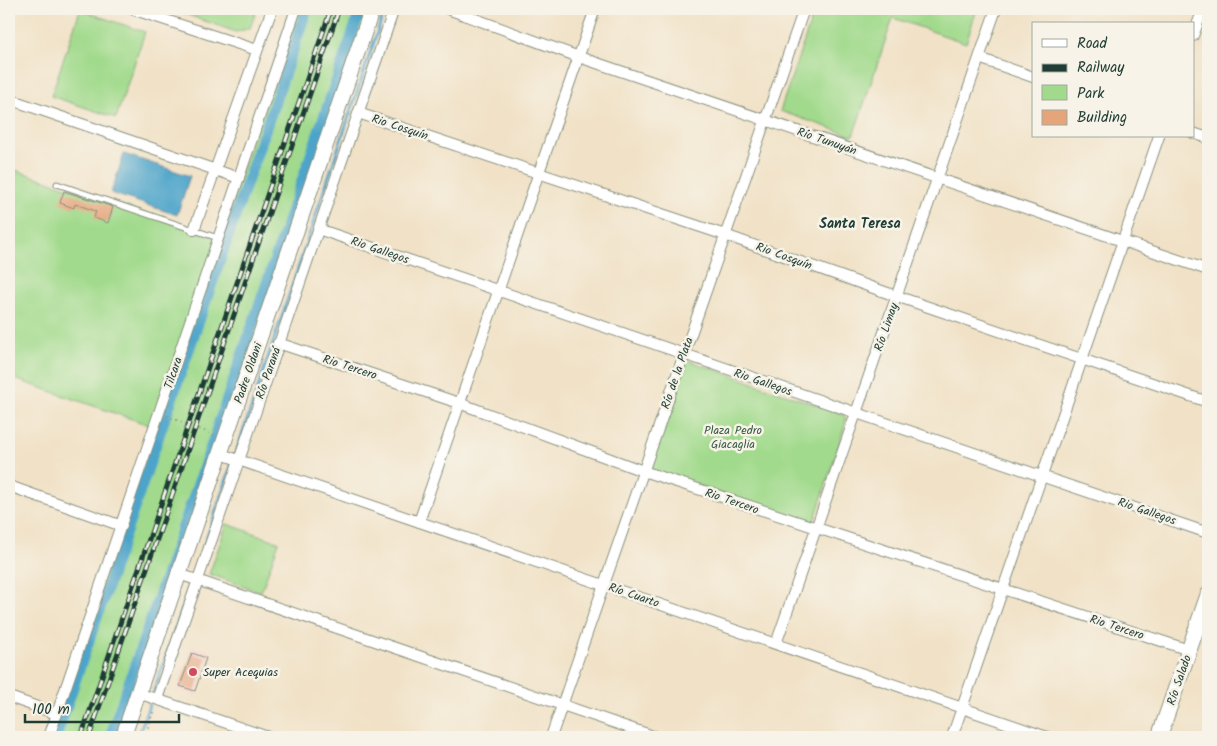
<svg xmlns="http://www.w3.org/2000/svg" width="1217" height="746" font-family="Kalam,sans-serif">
<rect width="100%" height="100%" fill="#f7f3e8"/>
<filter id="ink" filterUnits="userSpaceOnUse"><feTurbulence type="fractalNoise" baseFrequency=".02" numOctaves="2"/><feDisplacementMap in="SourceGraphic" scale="10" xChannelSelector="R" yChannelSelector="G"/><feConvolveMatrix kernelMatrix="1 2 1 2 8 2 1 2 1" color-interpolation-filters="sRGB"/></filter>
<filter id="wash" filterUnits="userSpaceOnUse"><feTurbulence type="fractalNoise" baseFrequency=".0096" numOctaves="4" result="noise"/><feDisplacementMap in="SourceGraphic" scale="20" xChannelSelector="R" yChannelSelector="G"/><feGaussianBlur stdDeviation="1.12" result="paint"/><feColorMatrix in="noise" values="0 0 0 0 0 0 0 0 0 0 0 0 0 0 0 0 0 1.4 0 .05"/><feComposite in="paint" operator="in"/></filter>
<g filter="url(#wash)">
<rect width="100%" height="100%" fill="#f1e2c7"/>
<path fill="#f7d0cc" d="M193 646 211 652 196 696 177 689Z"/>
<path fill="#a1da8c" stroke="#608c60" d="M171 9H257L250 28 236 32Z
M296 9H372L123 737H49L155 427 9 377V168L219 238Z
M815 9H977L966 43 893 18 853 136 780 111Z
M80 10 145 32 116 118 51 96Z
M687 360 843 414 846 420 844 428 815 519 810 523 652 470 649 465Z
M227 524 279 542 261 592 209 574Z"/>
<path fill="#4da4ca" stroke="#36707f" d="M124 154 190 176 177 215 111 193Z"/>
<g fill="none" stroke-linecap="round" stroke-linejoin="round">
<path stroke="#4da4ca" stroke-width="3" d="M236 453 385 9
M195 572 232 464
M154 691 190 586
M138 737 149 705"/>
<path stroke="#4da4ca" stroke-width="11" d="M167 413 307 9
M216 431 361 9
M56 737 165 418
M110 737 214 438"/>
</g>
<g id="blocks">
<path fill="#e6a47b" d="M64 191 113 207 108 223 94 218 96 211 75 204 74 208 60 203Z
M192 653 206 658 195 691 180 686Z"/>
</g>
</g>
<g filter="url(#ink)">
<use href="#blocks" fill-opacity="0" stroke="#88907e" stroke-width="1"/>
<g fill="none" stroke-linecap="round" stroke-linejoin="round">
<g stroke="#88907e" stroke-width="7">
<path id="lane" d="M57 184 218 238"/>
</g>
<g stroke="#88907e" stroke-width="12">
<path id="street" d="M132 9 257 50
M448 9 579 57 1208 270
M1193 36 1203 9
M979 58 1033 77
M9 99 239 178
M358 113 725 235 896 296 1208 402
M1193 133 1208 138
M318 229 1208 533
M194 230 272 9
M278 343 459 403 643 471 1189 650
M221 454 1047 737
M9 486 122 526
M419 522 595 9
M179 574 656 737
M776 644 996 9
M138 693 268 737
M9 697 57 714
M157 699 394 9
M49 737 296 9
M551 737 804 9
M952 737 1159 136"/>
</g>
<g stroke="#88907e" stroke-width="17">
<path id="secondary" d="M123 737 372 9
M1159 737 1208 595"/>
</g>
<path stroke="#88907e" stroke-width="2" stroke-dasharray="1 4" stroke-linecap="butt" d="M167 416 214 435
M145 737 154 709"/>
<use href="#lane" stroke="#fff" stroke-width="5"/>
<use href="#street" stroke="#fff" stroke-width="10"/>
<use href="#secondary" stroke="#fff" stroke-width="15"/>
<g stroke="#1f3d34" stroke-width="5">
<path id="rail" d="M81 737 331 9
M89 737 339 9"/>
</g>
<use href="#rail" stroke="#f7f3e8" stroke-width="3" stroke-dasharray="9" stroke-linecap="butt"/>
</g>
</g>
<circle fill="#d1495b" stroke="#f7f3e8" stroke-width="2" cx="193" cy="672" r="5"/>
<g text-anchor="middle" stroke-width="5" stroke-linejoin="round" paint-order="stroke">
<g font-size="12" fill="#1f3d34" stroke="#f7f3e8">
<text transform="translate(400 127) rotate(18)" y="4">Rio Cosquín</text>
<text transform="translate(827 141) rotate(19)" y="4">Río Tunuyán</text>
<text transform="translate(380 250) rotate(19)" y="4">Rio Gallegos</text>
<text transform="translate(784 256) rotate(20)" y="4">Rio Cosquín</text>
<text transform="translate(886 327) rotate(-71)" y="4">Río Limay</text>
<text transform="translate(350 367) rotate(18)" y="4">Rio Tercero</text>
<text transform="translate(173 373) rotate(-71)" y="4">Tilcara</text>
<text transform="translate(248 373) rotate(-71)" y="4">Padre Oldani</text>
<text transform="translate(268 373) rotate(-71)" y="4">Río Paraná</text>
<text transform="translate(677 373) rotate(-71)" y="4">Río de la Plata</text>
<text transform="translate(763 382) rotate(19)" y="4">Rio Gallegos</text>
<text transform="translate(732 501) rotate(19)" y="4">Rio Tercero</text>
<text transform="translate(1147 511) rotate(19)" y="4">Rio Gallegos</text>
<text transform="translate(634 595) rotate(19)" y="4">Río Cuarto</text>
<text transform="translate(1117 627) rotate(18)" y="4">Rio Tercero</text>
<text transform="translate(1179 680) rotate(-71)" y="4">Río Salado</text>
</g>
<g font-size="12" fill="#395c46" stroke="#f7f3e8">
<text x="733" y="434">Plaza Pedro<tspan x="733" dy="14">Giacaglia</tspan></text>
</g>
<g font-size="12" fill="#1f3d34" stroke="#f7f3e8" text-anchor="start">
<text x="203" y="676">Super Acequias</text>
</g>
<g font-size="14" font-weight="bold" fill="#1f3d34" stroke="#f7f3e8">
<text x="860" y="228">Santa Teresa</text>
</g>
</g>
<rect width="1217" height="746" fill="none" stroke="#f7f3e8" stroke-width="30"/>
<rect x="1032" y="22" width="162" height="115" fill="#f7f3e8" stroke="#a1aaa0"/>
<rect x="1042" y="39" width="25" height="8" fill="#ffffff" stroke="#a1aaa0"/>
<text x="1077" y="48" font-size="15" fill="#1f3d34">Road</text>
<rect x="1042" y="64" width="25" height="8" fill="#1f3d34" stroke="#a1aaa0"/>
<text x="1077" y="72" font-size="15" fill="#1f3d34">Railway</text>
<rect x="1042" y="85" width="25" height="15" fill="#a1da8c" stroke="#a1aaa0"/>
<text x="1077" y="98" font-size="15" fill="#1f3d34">Park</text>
<rect x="1042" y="110" width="25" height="15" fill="#e6a47b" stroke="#a1aaa0"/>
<text x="1077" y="122" font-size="15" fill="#1f3d34">Building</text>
<path d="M25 714v8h154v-8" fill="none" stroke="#1f3d34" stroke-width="2.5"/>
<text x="32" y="714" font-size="15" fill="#1f3d34" stroke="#f7f3e8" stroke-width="4" paint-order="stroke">100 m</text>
</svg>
